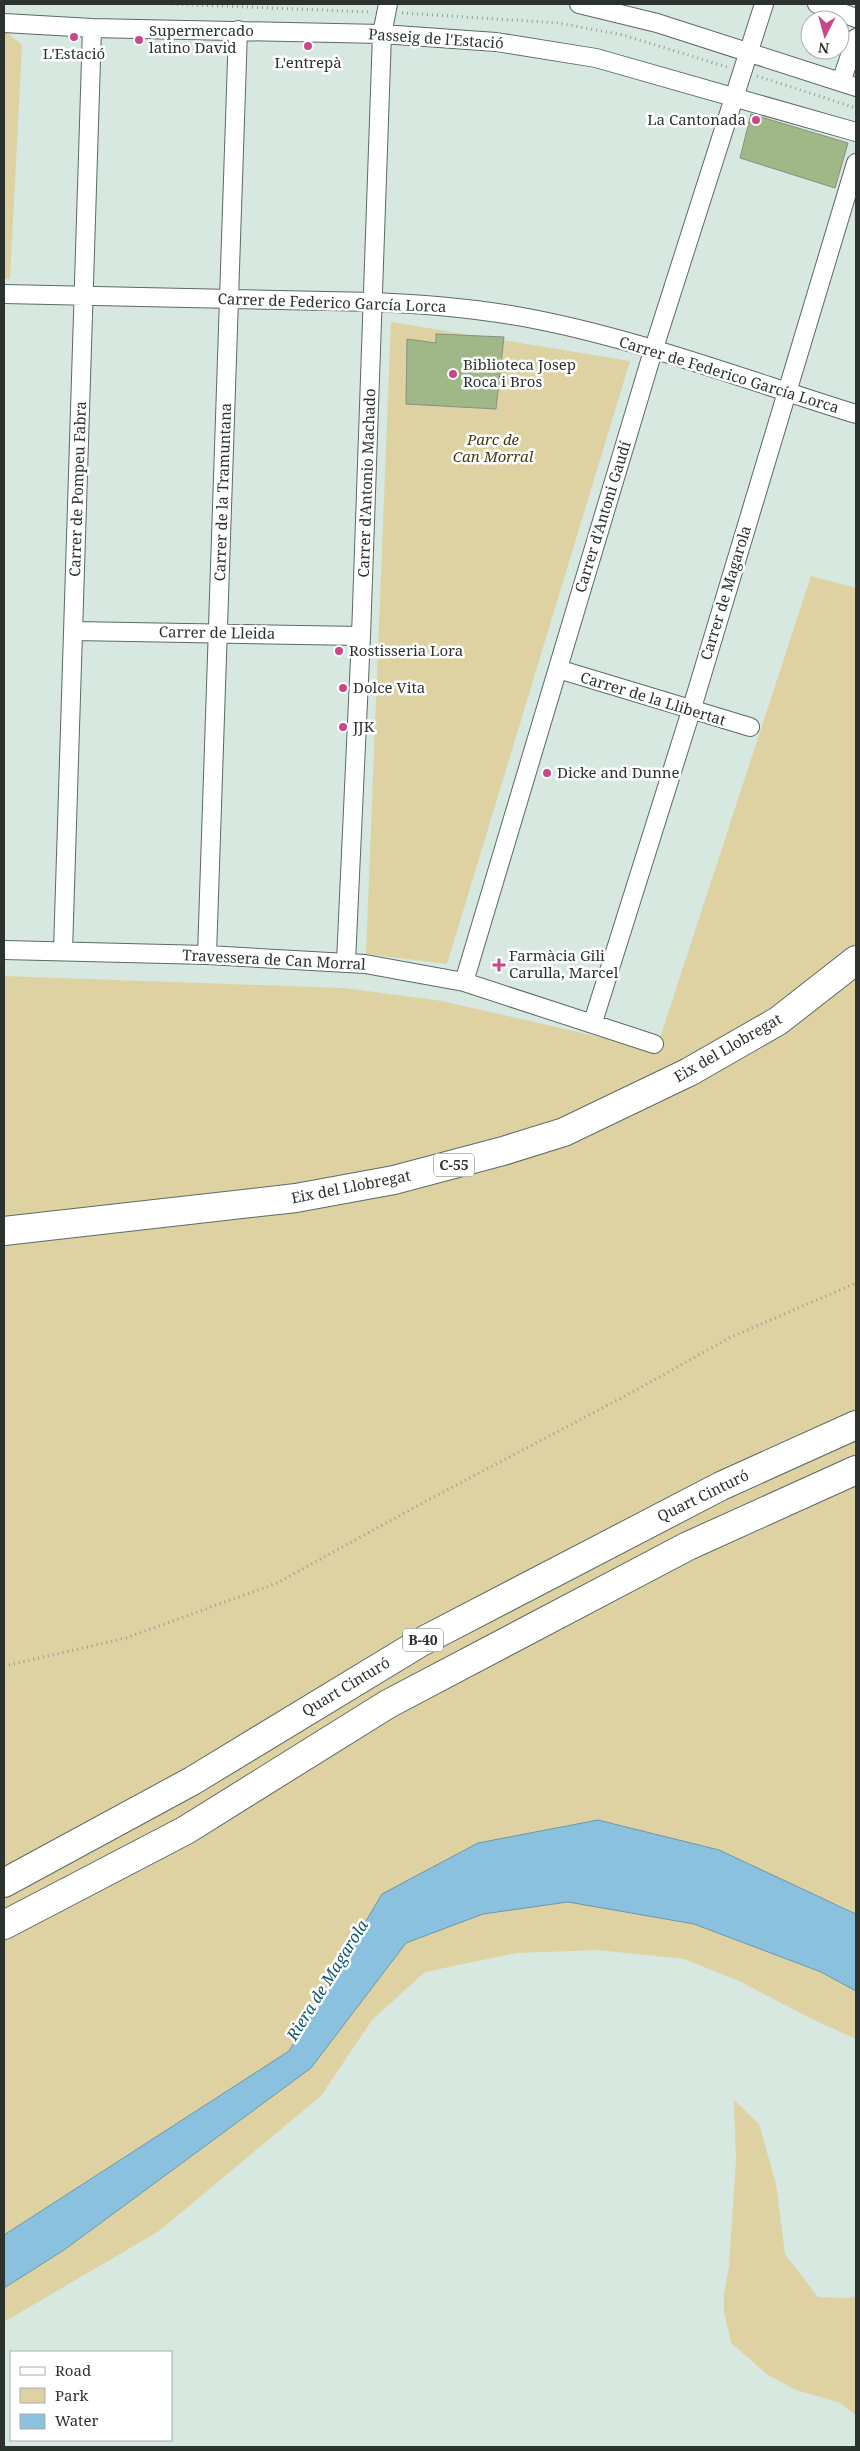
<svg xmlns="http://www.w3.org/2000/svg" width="860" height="2451" font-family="'Noto Serif',serif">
<rect width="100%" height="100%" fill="#d6e8df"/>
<path fill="#ded2a2" d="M4 30 22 45 10 279 4 278Z
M391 322 630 361 447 964 366 954Z
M811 576 856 588V1914L836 1903 382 1894 289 2051 4 2235V976L344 988 442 1001 656 1050Z
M568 1902 694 1924 821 1972 856 1991V2039L816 2021 739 1981 684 1959 598 1950 516 1953 425 1972 372 2020 321 2096 159 2231 4 2322V2288L64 2250 311 2068 406 1943 483 1914Z
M734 2100 759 2124 776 2184 785 2254 818 2297 849 2298 856 2296V2415L838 2402 796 2390 768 2375 731 2343 724 2311V2295L729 2266 736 2160Z"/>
<path fill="#89c1df" stroke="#6d96aa" d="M598 1820 719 1850 856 1914V1991L821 1972 694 1924 568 1902 483 1914 406 1943 311 2068 64 2250 4 2288V2235L289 2051 382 1894 478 1843Z"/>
<path fill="#a0b888" stroke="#878f81" d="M751 114 848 143 835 188 740 158Z
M436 334 504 337 496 409 406 404 407 339 436 343Z"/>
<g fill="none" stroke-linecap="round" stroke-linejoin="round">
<g stroke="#5b6b63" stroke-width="20">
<path id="street" d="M579 4 657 23 856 87
M817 4 856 18
M4 23 92 28 382 34 496 42 596 58 856 132
M841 82 856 38
M4 294 374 302C422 304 470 308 517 316 631 336 746 380 856 414
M74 631 361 636
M558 669 750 727
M4 950 207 955 365 964 464 982 654 1044
M63 951 92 28
M207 955 238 30
M346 962 361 636 382 34 388 4
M464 982 653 351 764 4
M593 1022 691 711 856 163"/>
</g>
<g stroke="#5b6b63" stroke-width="30">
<path id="highway" d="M4 1231 296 1198 394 1180 503 1151 564 1132 689 1072 778 1021 856 960
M4 1883 192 1781 421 1642 721 1486 856 1425
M4 1925 186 1830 388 1704 688 1546 856 1470"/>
</g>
<path stroke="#919e97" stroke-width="3" stroke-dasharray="1 4" stroke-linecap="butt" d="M172 4 371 12
M402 13 559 23 623 35 727 67
M757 76 856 108
M4 1666 126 1638 277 1583 428 1500 627 1395 731 1337 856 1283"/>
<use href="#street" stroke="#fff" stroke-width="18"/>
<use href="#highway" stroke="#fff" stroke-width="28"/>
</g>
<g fill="#cb4689" stroke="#fff" stroke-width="2">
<circle cx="74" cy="37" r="5"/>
<circle cx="139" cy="40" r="5"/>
<circle cx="308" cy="46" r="5"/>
<circle cx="756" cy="120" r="5"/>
<circle cx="453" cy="374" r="5"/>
<circle cx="339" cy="651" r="5"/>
<circle cx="343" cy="688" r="5"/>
<circle cx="343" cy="727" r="5"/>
<circle cx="547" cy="773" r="5"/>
<path d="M496.5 957.5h5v5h5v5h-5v5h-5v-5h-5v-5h5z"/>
</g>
<g text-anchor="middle" stroke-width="5" stroke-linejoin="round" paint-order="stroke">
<g fill="#fff" stroke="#6b706d" stroke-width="1">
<rect x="434" y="1153.5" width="40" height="23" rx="4"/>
<rect x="403" y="1628.5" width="40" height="23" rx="4"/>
</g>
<g font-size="14" font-weight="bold" fill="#2c332f">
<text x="454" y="1170">C-55</text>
<text x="423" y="1645">B-40</text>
</g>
<g font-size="15" fill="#2c332f" stroke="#fff" text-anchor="start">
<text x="149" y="36">Supermercado<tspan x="149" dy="17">latino David</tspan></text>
<text x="74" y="59" text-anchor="middle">L'Estació</text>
<text x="308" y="68" text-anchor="middle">L'entrepà</text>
<text x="746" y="125" text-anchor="end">La Cantonada</text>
<text x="463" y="370">Biblioteca Josep<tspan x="463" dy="17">Roca i Bros</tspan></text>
<text x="349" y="656">Rostisseria Lora</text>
<text x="353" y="693">Dolce Vita</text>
<text x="353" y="732">JJK</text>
<text x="557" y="778">Dicke and Dunne</text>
<text x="509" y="961">Farmàcia Gili<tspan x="509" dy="17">Carulla, Marcel</tspan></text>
</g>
<g font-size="15" fill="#2c332f" stroke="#fff">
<text transform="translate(436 39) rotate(4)" y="5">Passeig de l'Estació</text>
<text transform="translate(332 303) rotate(2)" y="5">Carrer de Federico García Lorca</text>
<text transform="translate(729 375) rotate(17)" y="5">Carrer de Federico García Lorca</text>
<text transform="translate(367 483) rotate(-88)" y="5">Carrer d'Antonio Machado</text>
<text transform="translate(78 489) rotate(-88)" y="5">Carrer de Pompeu Fabra</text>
<text transform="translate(223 492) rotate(-88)" y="5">Carrer de la Tramuntana</text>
<text transform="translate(603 517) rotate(-73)" y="5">Carrer d'Antoni Gaudí</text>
<text transform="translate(726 593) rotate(-73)" y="5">Carrer de Magarola</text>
<text transform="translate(217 633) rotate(1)" y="5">Carrer de Lleida</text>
<text transform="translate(653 699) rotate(17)" y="5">Carrer de la Llibertat</text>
<text transform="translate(274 960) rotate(3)" y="5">Travessera de Can Morral</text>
<text transform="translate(728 1048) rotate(-30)" y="5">Eix del Llobregat</text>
<text transform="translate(351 1187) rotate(-11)" y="5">Eix del Llobregat</text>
<text transform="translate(703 1496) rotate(-26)" y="5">Quart Cinturó</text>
<text transform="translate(346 1687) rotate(-31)" y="5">Quart Cinturó</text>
</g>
<g font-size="15" font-style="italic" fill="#453b10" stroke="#fff">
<text x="493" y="445">Parc de<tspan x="493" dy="17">Can Morral</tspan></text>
</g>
<g font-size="16" font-style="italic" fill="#0d5673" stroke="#fff">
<text transform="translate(327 1980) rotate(-58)" y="6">Riera de Magarola</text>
</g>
</g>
<rect width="860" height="2451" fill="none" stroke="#2c332f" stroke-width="10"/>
<rect x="10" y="2351" width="162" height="90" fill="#ffffff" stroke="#abadac"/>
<rect x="20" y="2367" width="25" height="8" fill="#ffffff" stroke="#abadac"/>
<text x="55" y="2376" font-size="15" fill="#2c332f">Road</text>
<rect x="20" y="2388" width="25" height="15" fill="#ded2a2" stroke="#abadac"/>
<text x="55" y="2401" font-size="15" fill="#2c332f">Park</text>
<rect x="20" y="2414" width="25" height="15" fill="#89c1df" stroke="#abadac"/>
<text x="55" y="2426" font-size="15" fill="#2c332f">Water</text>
<g transform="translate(825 35) rotate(186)"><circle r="24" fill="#ffffff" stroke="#abadac"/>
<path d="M0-4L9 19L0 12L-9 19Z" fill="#cb4689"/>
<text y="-8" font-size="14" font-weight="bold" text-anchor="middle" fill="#2c332f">N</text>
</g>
</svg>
